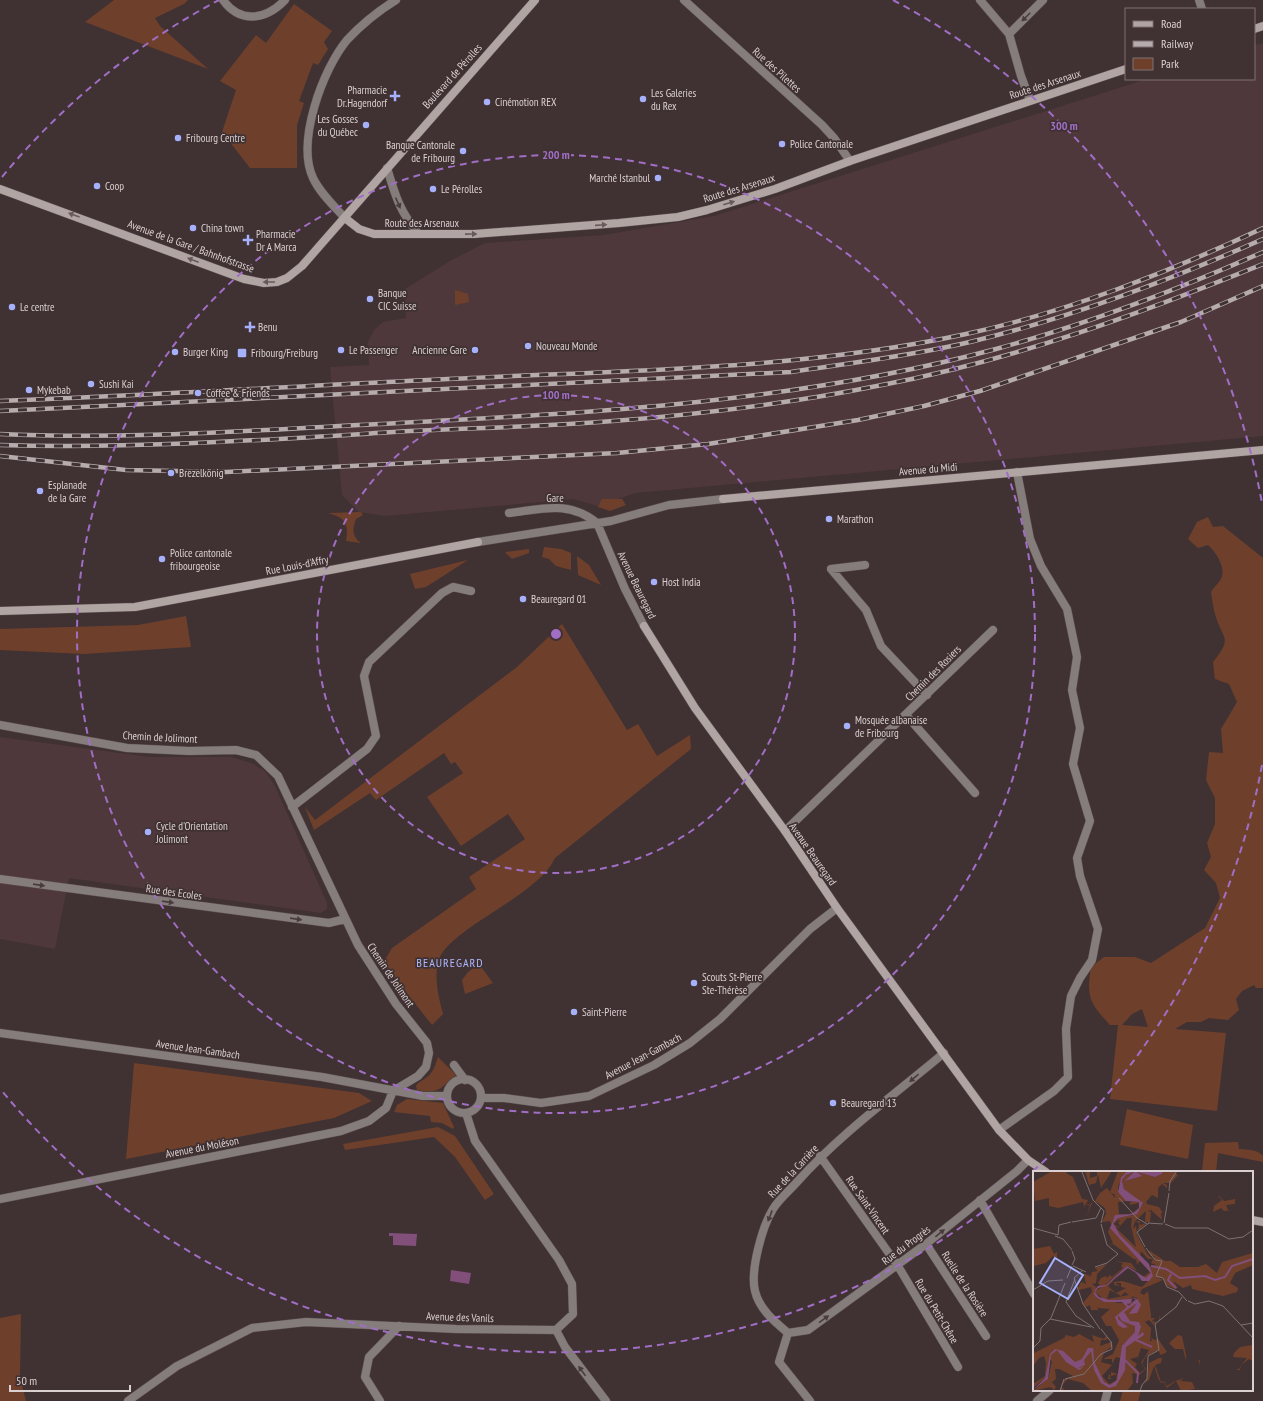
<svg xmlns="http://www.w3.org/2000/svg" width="1263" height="1401" font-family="'PT Sans Narrow',sans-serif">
<rect width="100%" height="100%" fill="#403133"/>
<path fill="#4e383b" d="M1263 43V436L635 493 598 506 573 499 385 516 359 512 342 495 330 367 369 365 368 342 374 330 383 322 406 318 405 289 450 261 485 243 604 235 714 216 1147 79H1254V45Z
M0 737 150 757H231L251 763 265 771 275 786 327 903V909L321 913 69 878 55 949 0 939Z"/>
<path fill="#6e402b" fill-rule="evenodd" d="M114 0H188L184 4 155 18 160 26 208 69 85 22Z
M294 4 332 31 324 42 328 49 318 65 313 63 299 101 304 103 297 125V168H250L222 132 236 90 220 81 256 35 266 43Z
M455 290 468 294 469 302 455 305Z
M602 499H622L626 505 610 511 598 507Z
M361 512 363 515 356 519C352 529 352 537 361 543L346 541C349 522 345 518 328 513Z
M1208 517 1213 527 1223 526 1263 558V988H1256L1254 985 1242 991 1236 999 1239 1010 1228 1020 1209 1018 1201 1022H1187L1175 1029 1226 1033 1217 1111 1110 1099 1118 1025H1110C1090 1003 1086 998 1091 967L1104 957H1135L1151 963 1205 928 1220 898 1216 883 1204 870 1211 857 1207 843 1215 824V798L1206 780 1209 752 1223 753 1221 729 1237 702 1229 684 1215 679 1213 662C1234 636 1222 640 1215 614 1213 607 1212 599 1211 592 1214 587 1221 581 1222 576 1225 566 1215 551 1208 545L1198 548 1188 539 1197 522ZM1142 1009 1148 1027 1122 1025 1132 1014Z
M544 547 561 549 571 553V570L556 566 549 559 542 557Z
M529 549V553L512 559 505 552Z
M577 556 589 565 601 585 578 575Z
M468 560 426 587 415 589 410 574Z
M186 616 191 647 84 654 0 650V629L138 625Z
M562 624 627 730 638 724 657 756 690 735 691 749 555 858C538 897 444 930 438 963 434 980 439 998 443 1014L432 1025 383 963 392 948 476 889 469 877 525 839 508 814 461 846 427 797 463 773 455 762 451 764 444 753 376 800 370 793 314 830 305 807 315 820 517 667Z
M479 964 493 983 465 994 462 980 468 972Z
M438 1057 456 1075C439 1088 442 1094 417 1090L416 1086C418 1082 422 1081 426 1078 434 1072 435 1065 438 1057Z
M134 1063 359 1093 372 1101 334 1118 126 1159Z
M407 1099 443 1103 454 1127 453 1129 442 1123 431 1122 430 1116 394 1112 397 1105Z
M1127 1109 1193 1125 1188 1159 1120 1145Z
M438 1127 455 1136 494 1194 485 1200 455 1157 434 1137 345 1150 343 1144Z
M1238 1142 1239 1149C1248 1150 1257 1149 1263 1156V1162L1218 1153 1216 1172 1202 1171 1205 1143Z
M21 1314 20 1377 26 1401H0V1318Z
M1123 1390H1141L1138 1401H1120Z"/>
<path fill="#824f7b" d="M389 1233 417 1234 416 1246 393 1245V1236H389Z
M451 1270 471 1273 469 1284 450 1281Z"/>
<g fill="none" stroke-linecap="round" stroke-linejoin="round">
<g stroke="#5c4e4f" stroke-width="9">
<path id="minor" d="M223 0C240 24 266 20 285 0
M684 0 822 125 834 138 850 161
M980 0 1009 34 1021 76 1030 100
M1199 0 1202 9
M1009 34 1043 0
M345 218C334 206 320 193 313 178 296 141 323 69 347 40 362 24 378 11 396 0
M509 513C542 509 569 500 597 523L625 589 644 626
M478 542 611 521 669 505 723 499
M865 565 831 569 866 610 881 646 927 695
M906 715 975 793
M0 725 127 748 189 751 236 750 256 755 278 776 358 945 396 1004 427 1043 429 1053 426 1067 418 1076 393 1091 386 1108 369 1121 341 1131 0 1199
M292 807 367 749 376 736 364 676 369 662 442 593 453 587 471 591
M785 831 993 630
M0 879 329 923 345 919
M0 1033 322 1077 423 1096H447
M454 1065 465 1080
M447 1096a17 17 0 1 1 34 0a17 17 0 1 1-34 0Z
M481 1098H504L541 1103 589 1096 654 1065 690 1043 720 1019 810 929 837 908
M999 1130 1054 1091 1068 1077 1066 1029 1071 996 1080 978 1092 960 1098 929 1080 876 1077 858 1090 821 1073 764 1080 728 1072 690 1077 657 1067 609 1041 566 1030 539 1017 472
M820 1156 898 1266 958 1367
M980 1200 1034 1294
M926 1244 986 1336
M556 1330 565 1347 606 1401
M788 1333C775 1322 759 1309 755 1291 750 1271 762 1227 773 1209 779 1199 790 1190 797 1182 840 1134 894 1095 944 1053
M788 1333 808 1330 926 1244 1017 1171 1028 1160
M788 1333 779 1362 810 1401
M128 1401 177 1366 252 1328 306 1322 456 1329 556 1330 573 1314 572 1284 559 1260 475 1141 466 1113
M380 1401 365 1377 369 1357 399 1326
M1037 1401 1050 1390
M1105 1401 1108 1390"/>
</g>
<g stroke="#5c4e4f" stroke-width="9">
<path id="tertiary" d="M387 168C395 195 400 212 418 233"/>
</g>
<g stroke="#5c4e4f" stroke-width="9">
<path id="secondary" d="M1254 29 1263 26
M0 189 244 279 264 283 277 282 287 278 302 266 535 0
M345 218 359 229 374 234H474L619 223 678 217 707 210 775 189 850 161 1126 69
M723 499 1263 450
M0 611 135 607 478 542
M644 626 695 708 785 831 837 908 999 1130 1028 1160 1046 1172
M1252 1220 1263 1222"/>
</g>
<use href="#minor" stroke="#857d7c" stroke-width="8"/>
<use href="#tertiary" stroke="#857d7c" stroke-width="8"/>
<use href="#secondary" stroke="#b1a5a3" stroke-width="8"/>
<g stroke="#b6abad" stroke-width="4.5">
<path id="rail" d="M0 401C157 395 314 385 471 378 636 370 804 369 966 334 1064 313 1172 271 1263 228
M0 411 791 372C850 363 911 356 970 342 1070 318 1168 281 1263 239
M0 434C127 440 254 430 381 424 588 413 795 403 996 349 1087 324 1177 290 1263 252
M0 445C131 449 263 440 394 432 467 428 540 427 613 421 703 414 793 403 882 385 1014 360 1139 314 1263 264
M0 456 126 470 226 472 617 453 708 444 858 420 924 406 980 391 1181 322 1263 286"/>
</g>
<use href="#rail" stroke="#403133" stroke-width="3" stroke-dasharray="9" stroke-linecap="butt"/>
</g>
<defs><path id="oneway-solid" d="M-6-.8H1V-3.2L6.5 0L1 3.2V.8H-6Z"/></defs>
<g fill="#4a3c3e">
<use href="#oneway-solid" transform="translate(1026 17) rotate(135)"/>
<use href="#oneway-solid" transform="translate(398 203) rotate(66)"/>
<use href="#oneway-solid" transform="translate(39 885) rotate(8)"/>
<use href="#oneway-solid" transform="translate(168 902) rotate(8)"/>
<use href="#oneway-solid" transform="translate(296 919) rotate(8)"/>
<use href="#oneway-solid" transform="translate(914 1078) rotate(140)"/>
<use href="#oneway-solid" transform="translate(770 1216) rotate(111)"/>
<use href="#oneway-solid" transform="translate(940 1233) rotate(-39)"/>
<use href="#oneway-solid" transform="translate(824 1319) rotate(-36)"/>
<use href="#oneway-solid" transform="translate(582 1371) rotate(-126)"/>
</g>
<g fill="#685a5a">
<use href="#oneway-solid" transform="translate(729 203) rotate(-17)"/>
<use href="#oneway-solid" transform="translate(74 215) rotate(-160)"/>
<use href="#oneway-solid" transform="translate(601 225) rotate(-4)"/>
<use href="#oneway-solid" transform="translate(471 234) rotate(-1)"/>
<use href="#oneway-solid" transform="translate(193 260) rotate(-159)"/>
<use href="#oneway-solid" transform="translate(269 282) rotate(180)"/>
</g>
<g fill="none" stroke="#a16ec6" stroke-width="2" stroke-dasharray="7 5">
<circle cx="556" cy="634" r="239"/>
<circle cx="556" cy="634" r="479"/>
<path d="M1262 765A718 718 0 0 1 2 1091M2 177A718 718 0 0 1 219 0M893 0A718 718 0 0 1 1262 503"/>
</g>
<g fill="#a6b1fc" stroke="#403133" stroke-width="1.5">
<path d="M393 90h4v4h4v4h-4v4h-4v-4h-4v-4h4z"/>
<circle cx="643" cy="99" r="4"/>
<circle cx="487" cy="102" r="4"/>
<circle cx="366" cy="125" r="4"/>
<circle cx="178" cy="138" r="4"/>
<circle cx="782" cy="144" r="4"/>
<circle cx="463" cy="151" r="4"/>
<circle cx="658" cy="178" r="4"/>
<circle cx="97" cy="186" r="4"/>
<circle cx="433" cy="189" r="4"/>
<circle cx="193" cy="228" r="4"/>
<path d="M246 234h4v4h4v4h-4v4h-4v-4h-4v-4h4z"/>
<circle cx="370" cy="299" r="4"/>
<circle cx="12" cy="307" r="4"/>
<path d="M248 321h4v4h4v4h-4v4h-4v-4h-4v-4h4z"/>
<circle cx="528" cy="346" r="4"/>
<circle cx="341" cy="350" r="4"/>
<circle cx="475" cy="350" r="4"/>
<circle cx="175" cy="352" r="4"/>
<rect x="237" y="348" width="10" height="10" rx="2"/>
<circle cx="91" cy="384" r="4"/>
<circle cx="29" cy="390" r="4"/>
<circle cx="198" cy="393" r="4"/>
<circle cx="171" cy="473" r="4"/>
<circle cx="40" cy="491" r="4"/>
<circle cx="829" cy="519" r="4"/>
<circle cx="162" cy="559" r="4"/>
<circle cx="654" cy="582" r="4"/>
<circle cx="523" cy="599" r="4"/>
<circle cx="847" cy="726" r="4"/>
<circle cx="148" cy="832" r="4"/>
<circle cx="694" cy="983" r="4"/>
<circle cx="574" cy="1012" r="4"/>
<circle cx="833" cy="1103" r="4"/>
</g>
<g text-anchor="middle" stroke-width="3.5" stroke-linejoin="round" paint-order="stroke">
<g font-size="11" fill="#dad0d1" stroke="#403133">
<text transform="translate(777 70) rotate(42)" y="4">Rue des Pilettes</text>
<text transform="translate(452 76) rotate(-48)" y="4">Boulevard de Pérolles</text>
<text transform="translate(1045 84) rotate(-18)" y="4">Route des Arsenaux</text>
<text transform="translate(739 188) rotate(-17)" y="4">Route des Arsenaux</text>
<text x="422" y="227">Route des Arsenaux</text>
<text transform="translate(191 246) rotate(20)" y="4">Avenue de la Gare / Bahnhofstrasse</text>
<text transform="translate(928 469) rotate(-5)" y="4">Avenue du Midi</text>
<text x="555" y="502">Gare</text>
<text transform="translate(297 565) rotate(-11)" y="4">Rue Louis-d'Affry</text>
<text transform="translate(637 585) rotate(64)" y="4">Avenue Beauregard</text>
<text transform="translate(933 673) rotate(-45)" y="4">Chemin des Rosiers</text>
<text transform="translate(160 737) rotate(3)" y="4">Chemin de Jolimont</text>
<text transform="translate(813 854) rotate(55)" y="4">Avenue Beauregard</text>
<text transform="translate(174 892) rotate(8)" y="4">Rue des Ecoles</text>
<text transform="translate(391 975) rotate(56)" y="4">Chemin de Jolimont</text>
<text transform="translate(198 1049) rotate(8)" y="4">Avenue Jean-Gambach</text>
<text transform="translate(643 1056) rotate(-28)" y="4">Avenue Jean-Gambach</text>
<text transform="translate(202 1147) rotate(-11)" y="4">Avenue du Moléson</text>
<text transform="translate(793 1171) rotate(-47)" y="4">Rue de la Carrière</text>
<text transform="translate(868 1205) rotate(55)" y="4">Rue Saint-Vincent</text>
<text transform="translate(906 1245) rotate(-37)" y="4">Rue du Progrès</text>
<text transform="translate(965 1284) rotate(57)" y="4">Ruelle de la Rosière</text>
<text transform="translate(937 1311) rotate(59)" y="4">Rue du Petit-Chêne</text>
<text transform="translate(460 1317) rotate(2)" y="4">Avenue des Vanils</text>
</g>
<g font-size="11" fill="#dad0d1" stroke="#403133" text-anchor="start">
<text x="387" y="94" text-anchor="end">Pharmacie<tspan x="387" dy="13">Dr.Hagendorf</tspan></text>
<text x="651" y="97">Les Galeries<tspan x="651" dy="13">du Rex</tspan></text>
<text x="495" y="106">Cinémotion REX</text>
<text x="358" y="123" text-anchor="end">Les Gosses<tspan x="358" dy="13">du Québec</tspan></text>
<text x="186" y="142">Fribourg Centre</text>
<text x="790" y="148">Police Cantonale</text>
<text x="455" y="149" text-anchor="end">Banque Cantonale<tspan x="455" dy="13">de Fribourg</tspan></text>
<text x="650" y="182" text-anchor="end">Marché Istanbul</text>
<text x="105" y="190">Coop</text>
<text x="441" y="193">Le Pérolles</text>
<text x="201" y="232">China town</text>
<text x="256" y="238">Pharmacie<tspan x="256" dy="13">Dr A Marca</tspan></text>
<text x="378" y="297">Banque<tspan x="378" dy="13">CIC Suisse</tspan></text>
<text x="20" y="311">Le centre</text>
<text x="258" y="331">Benu</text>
<text x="536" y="350">Nouveau Monde</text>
<text x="349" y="354">Le Passenger</text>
<text x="467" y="354" text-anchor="end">Ancienne Gare</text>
<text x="183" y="356">Burger King</text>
<text x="251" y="357">Fribourg/Freiburg</text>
<text x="99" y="388">Sushi Kai</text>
<text x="37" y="394">Mykebab</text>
<text x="206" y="397">Coffee &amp; Friends</text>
<text x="179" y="477">Brezelkönig</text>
<text x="48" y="489">Esplanade<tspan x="48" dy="13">de la Gare</tspan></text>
<text x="837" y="523">Marathon</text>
<text x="170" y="557">Police cantonale<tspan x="170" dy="13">fribourgeoise</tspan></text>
<text x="662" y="586">Host India</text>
<text x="531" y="603">Beauregard 01</text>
<text x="855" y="724">Mosquée albanaise<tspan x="855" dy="13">de Fribourg</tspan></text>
<text x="156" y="830">Cycle d'Orientation<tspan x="156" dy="13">Jolimont</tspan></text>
<text x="702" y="981">Scouts St-Pierre<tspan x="702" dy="13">Ste-Thérèse</tspan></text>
<text x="582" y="1016">Saint-Pierre</text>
<text x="841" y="1107">Beauregard 13</text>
</g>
<g font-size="12" letter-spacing="1" fill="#aeb8fe" stroke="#403133">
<text x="450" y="967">BEAUREGARD</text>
</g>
</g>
<g transform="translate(1033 1171)">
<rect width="220" height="220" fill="#403133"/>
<path d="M19 0H36L33 2 40 6 49 28 55 29 53 33 57 34 60 30 52 48 57 35 52 33V37L50 31 25 37 16 35V27L2 30 0 11ZM52 0H57V7L64 5V0H79L68 17 65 3 63 12 56 14ZM85 0H94L85 15V21L95 30 85 31 86 43H97L104 39 106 32 97 34V31L105 30 106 33 104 39 99 43 82 44 78 54 77 50 69 51 73 43 72 37 62 30 67 22 74 17 82 27V24L77 21ZM130 0H143L142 2 145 4 138 12H130L134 14V17L129 13 125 17V27L119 24 113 31 114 33 126 36 130 42H128L129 49 118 39 115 40 118 41 117 51H112L113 40 101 51 103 50H106L107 51V53L103 50 101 53H107V54L114 52 105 60 106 53H101L100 58 103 55 104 64 115 84 119 87 122 90 124 89 121 88V85H119L117 84 116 83 118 85 115 81 117 80 132 90H138L147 96H165L173 93 184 102 189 91 220 82V94L202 102 197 112 205 117 204 121 190 125 159 118 158 114 150 117 140 110 145 117 142 118 133 114 130 107 124 106 123 101 124 106 130 109 109 118 107 122 111 124 115 120 118 144 126 143 127 149H126V143L118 144V147H122L119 150 123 151 119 155 120 153 116 149 112 151 118 157 117 170H119L118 166 121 169 125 168 134 181 128 184 125 179 113 185 109 193 113 198 105 205 104 212V203L99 202 100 212 94 220H59L50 212 35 208 28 215 32 220H27L28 215 31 208 40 205 26 198H22L23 208 19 211 23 216 21 219 18 216V218L17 216 0 220 15 208 19 190 16 188 12 207 0 217V213L12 205 13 192 11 185 6 187 0 195 1 182 31 167 33 164 41 166 46 163 61 171 59 164 71 168 73 165 78 171 75 167 73 169H68L67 175 78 171 80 175 68 183 71 182 68 191 79 194 69 205 76 213 83 210 84 203 76 206 79 208H75L76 203 78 205V201L85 203 87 187 83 186 79 193V188H70L80 183 86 169 78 155H73L68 146 77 138 65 137 64 134 65 139H58L57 134 53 136 50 132 59 121 58 116 46 119 45 117 48 111 53 113 51 104 53 103 59 107 54 102 58 105 59 101 65 100 62 97 74 93 64 103 63 112 59 113 64 117 62 120 81 109 75 115 83 122 93 117 88 116V112H82L87 115 81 114V111L89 110 109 116 119 106 117 96H124L118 95 123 94 118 92 120 88H115L108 80 107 86 115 92 110 89 87 64 80 52 86 46 101 44 110 33 91 18 89 9 93 4 102 1 93 10 108 5 104 1 122 6 129 3ZM94 47H99L98 55 103 76 82 56 87 57 81 53 85 49 88 50 85 51 87 55ZM77 119 88 125 92 121 96 124 74 128ZM62 121 73 130 88 128 93 130 100 127 98 125 104 127 103 130 94 132 96 133 94 135 90 132H82L86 130 71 131 63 126ZM108 177 116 179 108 192 112 198 107 202 102 196 104 193 97 188 105 186ZM185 25H186L191 30 202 28V33L193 34 195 39H199L191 40 188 37 180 41 181 35 189 29ZM77 56 116 98 118 102 116 107H113L110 106 117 101 107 90 104 94 103 87 102 89 80 73 78 74H77L80 72 75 61ZM17 75 21 83 24 81V88L20 85 13 92 1 95 0 78ZM82 90 98 92 104 100 94 95 72 114 64 116 67 114 65 112 68 107 73 105 74 107 77 104 79 106 90 97 88 95 90 92ZM145 164 149 165 153 184V190L167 189V196L166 189 153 190 151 207 147 210 159 211 162 218 148 220 143 210 134 217 131 211 128 212 125 207 121 195 116 209 110 213 114 208 116 192 126 187H129L128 192 122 194 128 211 131 210 134 215 142 210 151 207 153 190 150 178H142L136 172ZM220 174V190L216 188 208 194 207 199H202L206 198 208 194 214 187 200 186 201 182 207 176Z" fill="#6e402b" fill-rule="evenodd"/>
<path d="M94 0H130L129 3 122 6 104 1 109 5 92 10 101 1 93 4 89 9 91 18 110 32 104 43 85 47 80 52 87 64 116 93 120 105 116 110H109L103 102 95 97 73 115 65 117 62 121 66 126 76 129 99 128 98 132 94 133 96 135 103 128H99L102 127 105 129 108 134 104 142 96 143 104 132 91 141 97 150 106 151 108 156 105 165 110 161 111 164 93 176 92 199 83 215 76 217 68 212 61 199 58 180 51 189 52 194 45 197 51 196 46 199 33 191 24 179 18 184 15 208 0 219 12 207 17 183 22 178 30 180 42 191 49 188 55 177H60L61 190 71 211 77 214 84 209 89 175 102 161V155L89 150 85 144V148L95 156 90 157 85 154 82 146 94 136 89 131H71L63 126 61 123 62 119 65 115 73 114 94 95 113 107 118 102 77 57 82 44 99 43 106 37V31L93 30 85 21 88 7Z" fill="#824f7b"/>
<path fill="none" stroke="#824f7b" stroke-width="2" d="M118 95 133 98 147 107 172 105 182 109 192 106 199 95 220 88M138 103 135 109 143 117M103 169 119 176M92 189 105 202 104 212"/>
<path fill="none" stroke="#7e7172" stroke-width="1" d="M49 1 60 29 71 40 68 52M136 20 137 10 144 0M86 27 104 47 114 53M39 51 63 47 68 37M115 52 130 53M131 52 136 22M68 53 74 74 85 83M132 53 142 57H175L196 68 210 66 220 59M0 57 25 64 26 54 38 51M22 65 30 68 39 79M112 76 104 61 116 52M113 77 122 89 129 90 123 105 130 107 134 116 146 121 154 130M39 94 42 88 39 80M40 95 53 101M62 96 74 92 85 83M50 99 41 107 50 133 67 158M34 107 39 95M42 108 33 131 43 145 61 157M0 119 15 110 30 109M155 130 162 133 176 130 190 135 220 167M17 148 58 156M208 154 220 152M68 158 79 172M0 177 7 170 8 157 18 147 32 112M32 208 51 203 68 183 79 178 78 171M27 220 31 208M107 220 109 214 114 208 115 185 126 179 122 153 143 136 149 126"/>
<path fill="#a6b1fc" fill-opacity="0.15" stroke="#a6b1fc" stroke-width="2" d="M22 87 50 104 35 128 7 112Z"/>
<rect width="220" height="220" fill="none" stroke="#dad0d1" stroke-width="2"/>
</g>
<circle cx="556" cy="634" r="6" fill="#a16ec6" stroke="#403133" stroke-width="2"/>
<g font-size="12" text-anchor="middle" font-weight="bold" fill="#a16ec6" stroke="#403133" stroke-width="3.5" stroke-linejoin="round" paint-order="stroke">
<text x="1064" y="130">300 m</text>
<text x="556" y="159">200 m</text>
<text x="556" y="399">100 m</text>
</g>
<rect x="1125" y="8" width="130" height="72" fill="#403133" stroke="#7e7172"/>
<rect x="1133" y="21" width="20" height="6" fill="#b1a5a3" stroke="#7e7172"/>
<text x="1161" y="28" font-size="12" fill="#dad0d1">Road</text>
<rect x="1133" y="41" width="20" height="6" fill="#b6abad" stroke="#7e7172"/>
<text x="1161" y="48" font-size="12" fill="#dad0d1">Railway</text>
<rect x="1133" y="58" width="20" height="12" fill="#6e402b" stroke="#7e7172"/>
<text x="1161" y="68" font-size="12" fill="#dad0d1">Park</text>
<path d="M10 1385v6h120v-6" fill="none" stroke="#dad0d1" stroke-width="2"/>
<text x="16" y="1385" font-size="12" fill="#dad0d1" stroke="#403133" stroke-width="3" paint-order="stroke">50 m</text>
</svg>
